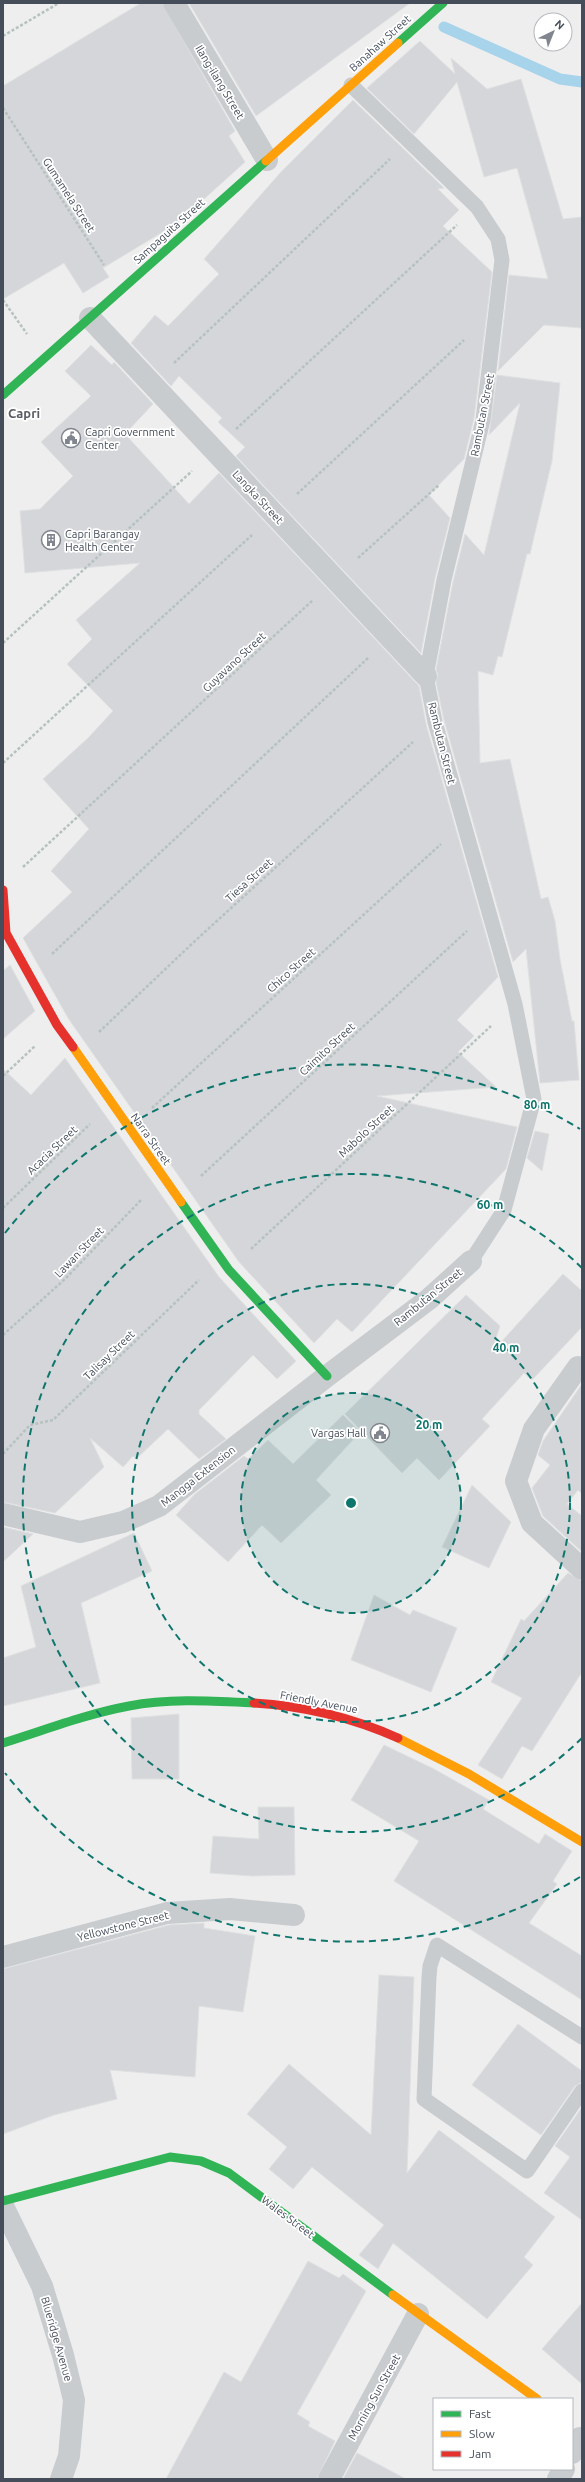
<svg xmlns="http://www.w3.org/2000/svg" width="585" height="2482" font-family="Ubuntu,sans-serif">
<rect width="100%" height="100%" fill="#eee"/>
<g fill="none" stroke-linecap="round" stroke-linejoin="round">
<path stroke="#a7d3eb" stroke-width="11" d="M444 27 560 79 582 82"/>
</g>
<path fill="#d5d6d9" stroke="#dfe0e1" d="M141 3H162L235 131 229 136 245 162 172 228 171 227 103 268 109 277 83 293 64 263 3 299V86Z
M189 3H410L256 116Z
M420 41 455 74 451 58 487 89 521 79 563 219 582 217V328L544 325 498 371 509 275 548 279 517 168 484 177 457 82 414 134 367 88Z
M353 100 444 188 438 189 459 210 443 226 492 272 474 418 464 459 429 495 450 518 435 578 421 653 236 456 245 447 218 422 222 418 179 376 171 386 131 343 155 315 168 326 219 274 204 259 281 172Z
M91 345 112 365 114 362 153 404 125 434 189 504 219 473 419 686 426 724 498 977 457 1020 474 1036 458 1052 496 1087 377 1096 517 1127 506 1169 352 1332 337 1319 314 1343 239 1262 68 1018 23 938 72 892 51 871 89 829 43 779 88 738 113 711 67 664 92 639 76 620 140 563 25 573 20 511 40 509 73 476 41 442 91 396 65 371Z
M497 375 560 383 552 461 530 554H527L502 657 498 656 493 675 478 671 480 763 510 759 541 899 548 897 555 921 560 959 572 1021H574L579 1080 540 1083 526 949 513 962 444 720 436 682 438 674 436 670 453 582 465 534 484 555 520 403 489 435Z
M10 965 35 1011 3 1039V971Z
M65 1058 219 1277 296 1361 277 1379 253 1355 199 1410V1414L226 1439 199 1459 168 1429 136 1459 133 1456 123 1467 90 1438 104 1467 55 1513 3 1502V1069L31 1095Z
M535 1131 549 1134 542 1171 527 1158Z
M563 1274 582 1291V1327L532 1380 524 1373 482 1419 490 1426 439 1480 417 1458 402 1473 345 1414 466 1295 500 1326 491 1353Z
M582 1384V1494L578 1490 567 1504 582 1516V1552L543 1516 532 1488 550 1465 538 1455 543 1441Z
M343 1415 360 1432 316 1480 331 1495 281 1543 262 1525 228 1562 176 1515 195 1494 244 1456 248 1459 268 1440 293 1464Z
M472 1485 511 1522 489 1568 442 1547Z
M3 1527 33 1534 3 1562Z
M134 1533 152 1571 81 1603 100 1683 3 1706V1658L36 1647 21 1586Z
M568 1573 582 1581V1672L532 1751 522 1746 502 1779 478 1765 522 1698 491 1682 521 1619 524 1621Z
M374 1595 410 1615 413 1610 457 1628 431 1692 351 1660Z
M179 1714V1779H132L131 1718Z
M384 1745 434 1769 489 1800 483 1809 539 1844 545 1834 572 1851 553 1881 557 1884 529 1923 582 1956V2000L394 1881 419 1841 351 1800Z
M258 1807H294L295 1875 252 1876 210 1873 213 1836 259 1839Z
M204 1923V1928L255 1936 243 2012 199 2006 195 2077 110 2070 117 2099 54 2115 3 2134V1969L169 1925Z
M379 1975 414 1977 407 2173 439 2130 555 2217 524 2257 533 2265 487 2319 393 2243 378 2269 359 2255 384 2225 312 2167 293 2189 269 2169 287 2147 247 2114 289 2064 371 2135Z
M518 2024 582 2071V2082L575 2086 541 2135 472 2085Z
M582 2107V2220L544 2193 570 2157 555 2146Z
M308 2261 339 2278 343 2274 366 2291 297 2414 310 2422 308 2426 335 2441 317 2479H166L224 2372 241 2382Z
M582 2303V2384L542 2349Z
M357 2453 406 2479H343Z"/>
<g fill="none" stroke-linecap="round" stroke-linejoin="round">
<path stroke="#b6c2c0" stroke-width="2.5" stroke-dasharray="3 2" stroke-linecap="butt" d="M3 36 59 3
M3 108 104 265
M3 300 27 334
M174 363 390 159
M236 429 457 225
M297 494 464 340
M358 558 439 485
M3 643 192 471
M3 763 252 535
M23 867 313 600
M52 954 368 658
M99 1032 196 940 413 742
M3 1076 35 1046
M152 1108 441 844
M201 1176 467 931
M3 1208 90 1124
M251 1249 491 1026
M3 1335 65 1279 142 1199
M3 1454 30 1425 53 1420 199 1280"/>
<path stroke="#c9cccf" stroke-width="15" d="M351 85 477 207 498 239 502 260 483 420 444 580 426 676 435 722 515 1004 534 1099 504 1210 471 1261
M582 2037 437 1945 430 1966 429 1977 424 2099 527 2171 582 2091"/>
<path stroke="#c9cccf" stroke-width="22" d="M174 3 267 160
M90 318 426 676
M578 1367 534 1429 516 1481 532 1523 582 1569
M3 1514 80 1532 123 1522 159 1506 327 1376 429 1299 471 1261
M3 1957 167 1913 230 1909 294 1915
M3 2206 42 2286 63 2355 74 2400 69 2456 61 2479
M572 2453 580 2438
M329 2479 418 2314
M558 2479 564 2469"/>
<path stroke="#30b455" stroke-width="9" d="M398 43 443 3
M3 395 266 161
M181 1202 229 1270 327 1376
M3 1743C45 1730 86 1714 129 1706 169 1698 213 1701 254 1703
M3 2201 170 2157 201 2161 229 2173 393 2295"/>
<path stroke="#ff9f0a" stroke-width="9" d="M266 161 398 43
M73 1047 181 1202
M398 1738 469 1774 582 1842
M393 2295 537 2399"/>
<path stroke="#e5322d" stroke-width="9" d="M3 890 6 933 57 1025 73 1047
M254 1703C305 1706 351 1717 398 1738"/>
</g>
<circle cx="351" cy="1503" r="110" fill="#0f766e" fill-opacity=".12"/>
<g fill="none" stroke="#0f766e" stroke-width="2" stroke-dasharray="7 5">
<circle cx="351" cy="1503" r="110"/>
<circle cx="351" cy="1503" r="219"/>
<path d="M582 1738A329 329 0 1 1 582 1268"/>
<path d="M580 1877A439 439 0 0 1 5 1773M5 1233A439 439 0 0 1 580 1129"/>
</g>
<defs>
<g id="civic-ring" transform="scale(1)"><circle r="9.5" fill="#fff" stroke="#80858e" stroke-width="1.5"/><path d="M-.6-6.5H3V-4.5H.6V-3L4-1V1h2V6H-6V1h2V-1L-.6-3ZM-1.2 2.5V6h2.4V2.5Z" fill="#80858e"/></g>
<g id="building-ring" transform="scale(1)"><circle r="9.5" fill="#fff" stroke="#80858e" stroke-width="1.5"/><path d="M-4-6H4V6H1V3H-1V6H-4ZM-2.5-4.3h1.7v1.8h-1.7ZM.8-4.3h1.7v1.8H.8ZM-2.5-1h1.7V.8h-1.7ZM.8-1h1.7V.8H.8Z" fill="#80858e"/></g>
</defs>
<g fill-rule="evenodd">
<use href="#civic-ring" x="71" y="438"/>
<use href="#building-ring" x="51" y="540"/>
<use href="#civic-ring" x="380" y="1433"/>
</g>
<g text-anchor="middle" stroke-width="3.5" stroke-linejoin="round" paint-order="stroke">
<g font-size="11" fill="#454d5a" stroke="#fff">
<text transform="translate(380 43) rotate(-42)" y="4">Banahaw Street</text>
<text transform="translate(220 82) rotate(59)" y="4">Ilang-ilang Street</text>
<text transform="translate(69 195) rotate(57)" y="4">Gumamela Street</text>
<text transform="translate(169 231) rotate(-42)" y="4">Sampaguita Street</text>
<text transform="translate(482 415) rotate(-79)" y="4">Rambutan Street</text>
<text transform="translate(258 497) rotate(47)" y="4">Langka Street</text>
<text transform="translate(234 662) rotate(-43)" y="4">Guyavano Street</text>
<text transform="translate(442 743) rotate(76)" y="4">Rambutan Street</text>
<text transform="translate(249 880) rotate(-42)" y="4">Tiesa Street</text>
<text transform="translate(291 970) rotate(-42)" y="4">Chico Street</text>
<text transform="translate(327 1049) rotate(-43)" y="4">Caimito Street</text>
<text transform="translate(366 1131) rotate(-43)" y="4">Mabolo Street</text>
<text transform="translate(151 1139) rotate(55)" y="4">Narra Street</text>
<text transform="translate(52 1150) rotate(-44)" y="4">Acacia Street</text>
<text transform="translate(79 1252) rotate(-46)" y="4">Lawan Street</text>
<text transform="translate(428 1297) rotate(-39)" y="4">Rambutan Street</text>
<text transform="translate(109 1355) rotate(-44)" y="4">Talisay Street</text>
<text transform="translate(198 1476) rotate(-38)" y="4">Mangga Extension</text>
<text transform="translate(319 1702) rotate(11)" y="4">Friendly Avenue</text>
<text transform="translate(123 1926) rotate(-14)" y="4">Yellowstone Street</text>
<text transform="translate(288 2217) rotate(37)" y="4">Wales Street</text>
<text transform="translate(57 2339) rotate(74)" y="4">Blueridge Avenue</text>
<text transform="translate(374 2397) rotate(-61)" y="4">Morning Sun Street</text>
</g>
<g font-size="11" fill="#454d5a" stroke="#fff" text-anchor="start">
<text x="85" y="436">Capri Government<tspan x="85" dy="13">Center</tspan></text>
<text x="65" y="538">Capri Barangay<tspan x="65" dy="13">Health Center</tspan></text>
<text x="366" y="1437" text-anchor="end">Vargas Hall</text>
</g>
<g font-size="13" font-weight="bold" fill="#595c62" stroke="#fff">
<text x="24" y="418">Capri</text>
</g>
</g>
<circle cx="351" cy="1503" r="6" fill="#0f766e" stroke="#fff" stroke-width="2"/>
<g font-size="12" text-anchor="middle" font-weight="bold" fill="#0f766e" stroke="#fff" stroke-width="3.5" stroke-linejoin="round" paint-order="stroke">
<text x="537" y="1109">80 m</text>
<text x="490" y="1209">60 m</text>
<text x="506" y="1352">40 m</text>
<text x="429" y="1429">20 m</text>
</g>
<rect width="585" height="2482" fill="none" stroke="#454d5a" stroke-width="8"/>
<rect x="433" y="2398" width="140" height="72" fill="#ffffff" stroke="#b5b8bd"/>
<rect x="441" y="2411" width="20" height="6" fill="#30b455" stroke="#b5b8bd"/>
<text x="469" y="2418" font-size="12" fill="#454d5a">Fast</text>
<rect x="441" y="2431" width="20" height="6" fill="#ff9f0a" stroke="#b5b8bd"/>
<text x="469" y="2438" font-size="12" fill="#454d5a">Slow</text>
<rect x="441" y="2451" width="20" height="6" fill="#e5322d" stroke="#b5b8bd"/>
<text x="469" y="2458" font-size="12" fill="#454d5a">Jam</text>
<g transform="translate(553 32) rotate(43)"><circle r="19" fill="#ffffff" stroke="#b5b8bd"/>
<path d="M0-3L7 15L0 10L-7 15Z" fill="#80858e"/>
<text y="-6" font-size="11" font-weight="bold" text-anchor="middle" fill="#454d5a">N</text>
</g>
</svg>
